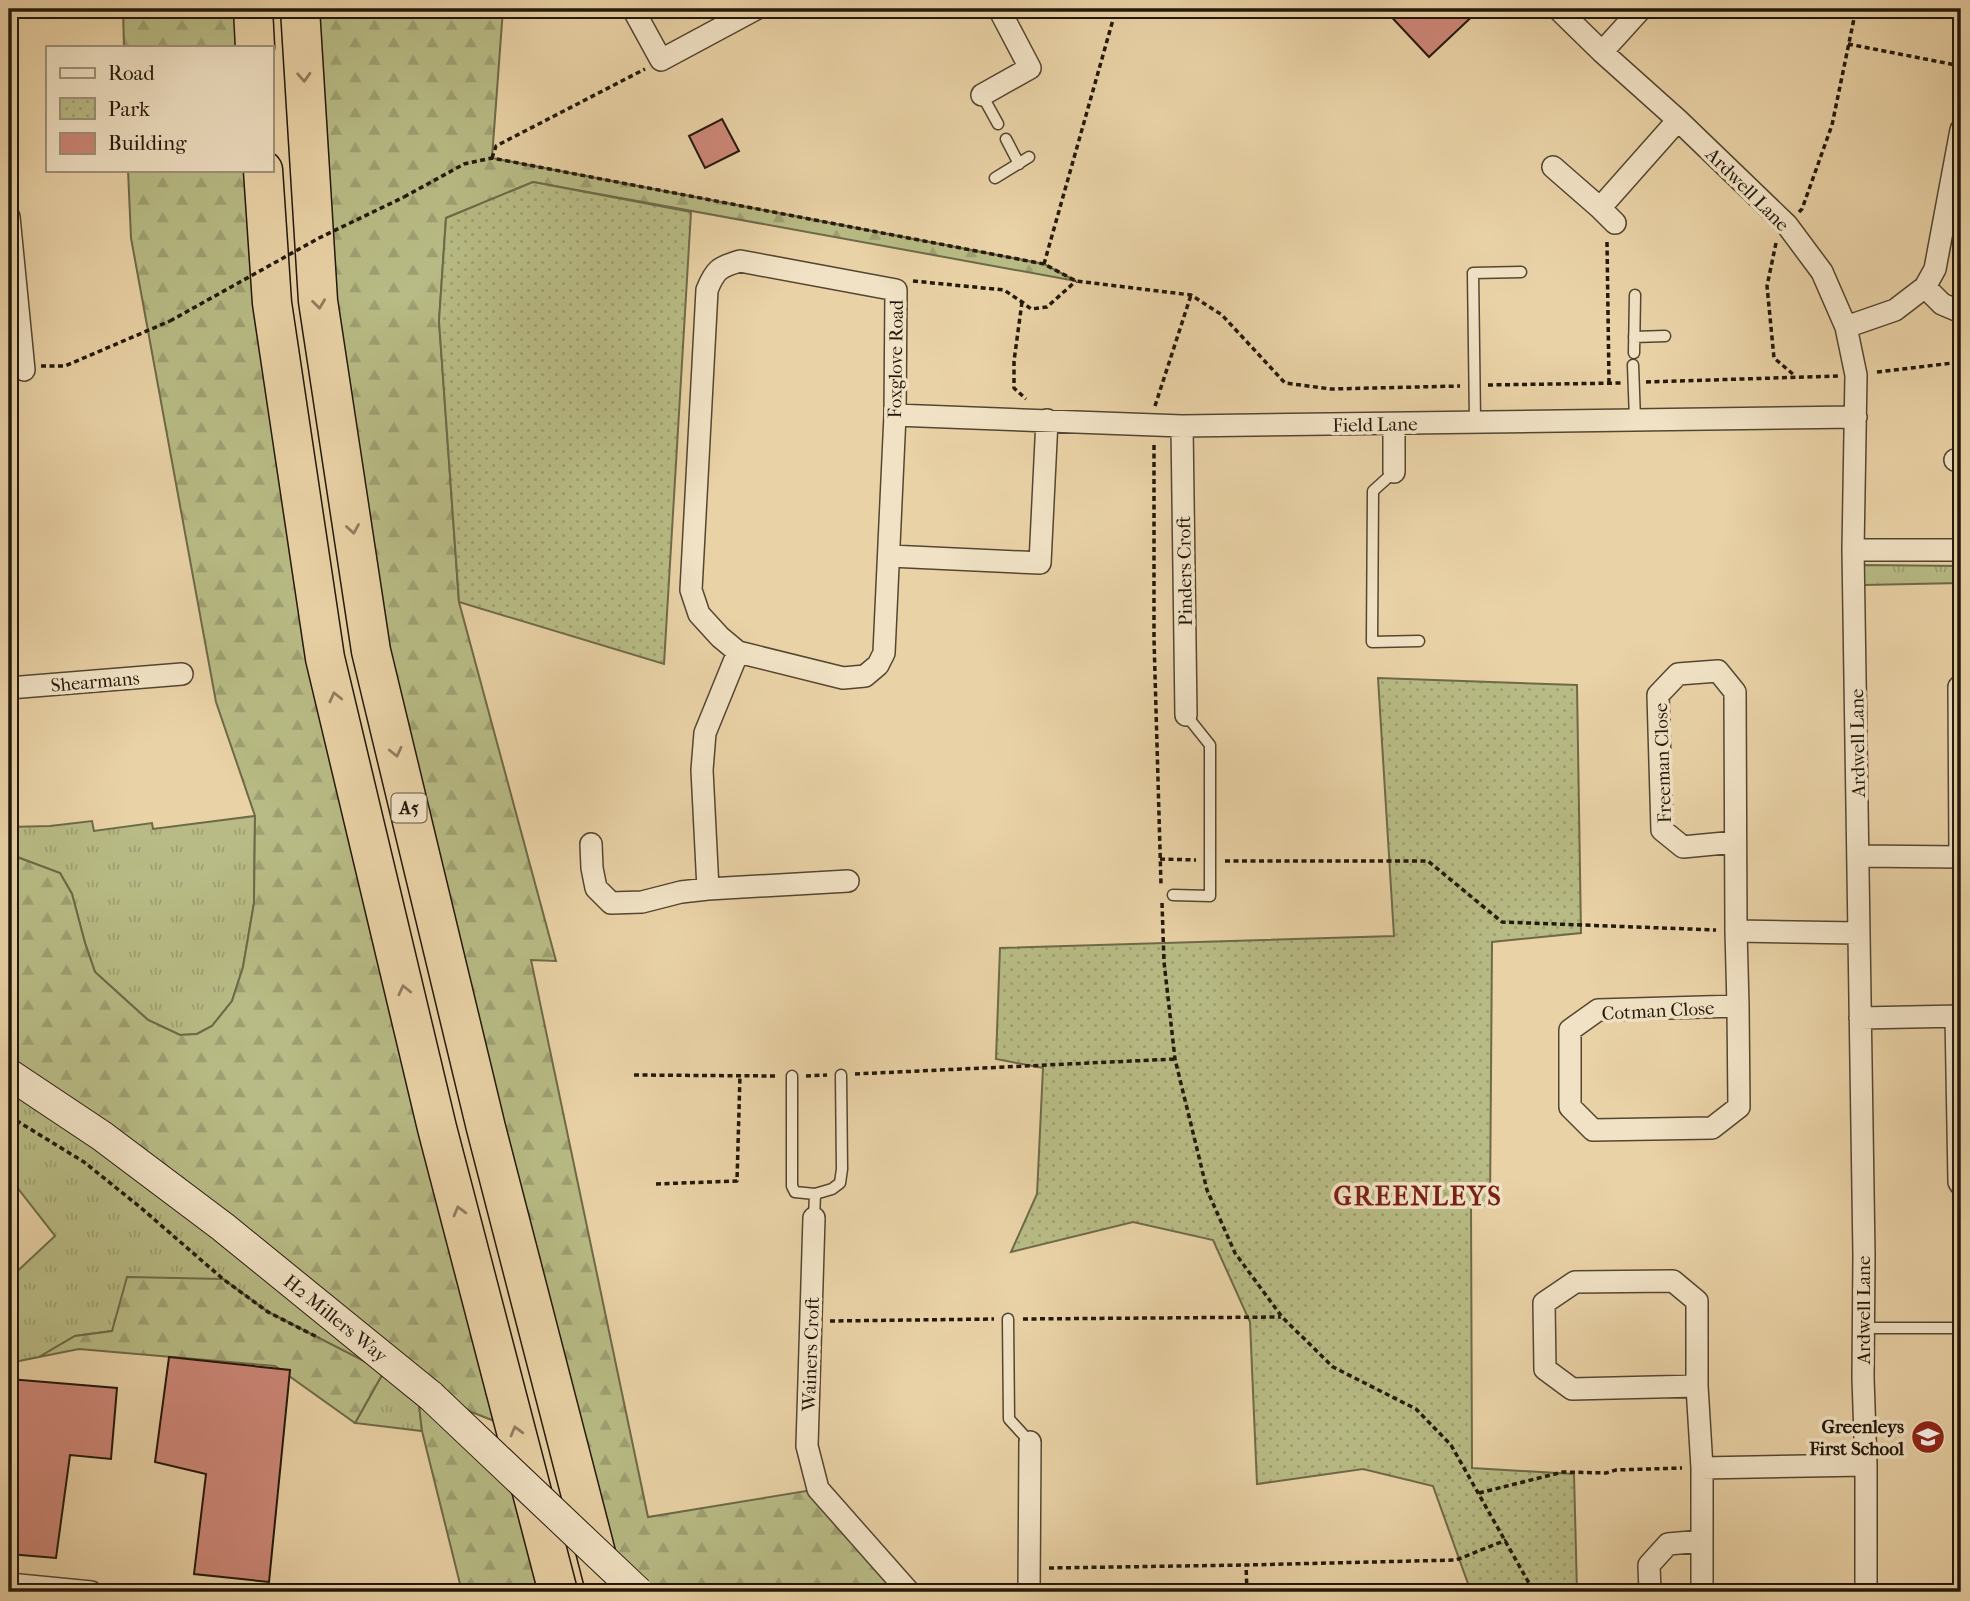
<svg xmlns="http://www.w3.org/2000/svg" width="1970" height="1601" font-family="'IM FELL French Canon',serif">
<defs>
<pattern id="grass-tufts" width="24" height="20" patternUnits="userSpaceOnUse" patternTransform="scale(1.75)"><rect width="24" height="20" fill="#b8bb85"/><path d="M3 7l-1-3M5 7V3M7 7l1-3M15 17l-1-3M17 17v-4M19 17l1-3" fill="none" stroke="#9ea072"/></pattern>
<pattern id="forest-firs" width="22" height="20" patternUnits="userSpaceOnUse" patternTransform="scale(1.75)"><rect width="22" height="20" fill="#b8bb85"/><path d="M5 1l3.5 6h-7zM16 11l3.5 6h-7z" fill="#9ea072"/></pattern>
<pattern id="park-dots" width="8" height="8" patternUnits="userSpaceOnUse" patternTransform="scale(1.75)"><rect width="8" height="8" fill="#b8bb85"/><path d="M2 2h.1M6 6h.1" fill="none" stroke="#9ea072" stroke-width="1.8" stroke-linecap="round"/></pattern>
</defs>
<rect width="100%" height="100%" fill="#e9d2a6"/>
<filter id="stains"><feTurbulence type="fractalNoise" baseFrequency=".00286" numOctaves="4"/><feColorMatrix values="0 0 0 0 .2 0 0 0 0 .09 0 0 0 0 .02 0 0 0 .5 -.17"/></filter>
<radialGradient id="worn" r=".72"><stop offset=".6" stop-color="#630" stop-opacity="0"/><stop offset="1" stop-color="#630" stop-opacity=".3"/></radialGradient>
<path fill="url(#grass-tufts)" stroke="#6e6a48" stroke-width="2" d="M1863 565 1961 566V583L1864 585Z
M255 816 254 903 243 967 232 1001 212 1026 197 1034 180 1035 148 1020 95 972 85 943 72 894 60 873 9 854V827L50 826 92 821 94 831 152 823 153 829Z
M9 1074 102 1136 419 1405 422 1431 355 1423 382 1375 366 1362 268 1312 223 1279 112 1331 75 1336 39 1357 9 1363V1279L55 1236 9 1177Z"/>
<path fill="url(#forest-firs)" stroke="#6e6a48" stroke-width="2" d="M123 9H253L255 47H124Z
M302 9H503L492 158 1044 264 1076 281 533 182 446 218 439 321 459 602 556 961 531 960 648 1517 818 1489 909 1592H648L589 1529 371 651Z
M128 170H263L325 658 502 1424 431 1396 9 1074V854L60 873 72 894 85 943 95 972 148 1020 180 1035 197 1034 212 1026 232 1001 243 967 254 903 255 816 216 702 131 238Z
M127 1277 223 1279 268 1312 366 1362 382 1375 355 1423 275 1366 79 1349 39 1357 75 1336 112 1331Z
M419 1405 535 1508 557 1592H462L422 1431Z"/>
<path fill="url(#park-dots)" stroke="#6e6a48" stroke-width="2" d="M533 182 691 212 664 664 459 602 439 321 446 218Z
M1378 678 1577 685 1581 933 1492 942 1490 1206H1471L1472 1468 1574 1474 1577 1592H1471L1433 1486 1363 1469 1257 1484 1250 1322 1213 1240 1133 1222 1011 1252 1037 1194 1043 1068 996 1059 1000 948 1394 936Z"/>
<path fill="#cd8778" stroke="#23180a" stroke-width="2" d="M1384 9H1480L1429 57Z
M722 119 739 151 705 168 689 136Z
M169 1357 290 1370 269 1582 194 1574 206 1474 155 1462Z
M9 1379 117 1388 111 1459 70 1455 56 1558 9 1554Z"/>
<g fill="none" stroke-linecap="round" stroke-linejoin="round">
<g stroke="#544631" stroke-width="13">
<path id="lane" d="M982 95 998 124
M1006 139 1019 164
M995 178 1029 157
M1634 337 1665 336
M1634 353 1635 295
M1633 365 1635 420
M1475 421 1473 273 1521 272
M1394 472 1373 491 1372 642 1419 641
M1173 895 1210 896V745L1186 715
M792 1076V1186L795 1192 815 1194 814 1218
M815 1194 832 1189 840 1183 842 1169 841 1075
M1008 1319 1009 1419 1030 1442
M1862 1328H1961"/>
</g>
<g stroke="#544631" stroke-width="24">
<path id="street" d="M633 9 661 60 756 9
M1558 9 1602 52 1678 120 1787 225 1822 272 1846 327 1856 375 1853 550 1864 1255 1863 1378 1866 1465V1592
M1602 52 1641 9
M982 95 1030 68 999 9
M1553 167 1600 208 1678 120
M1600 208 1615 223
M9 217 24 370
M740 261 896 290 895 415 884 653 878 665 865 676 843 678 738 652 720 637 699 614 691 590 707 290C715 270 719 267 740 261Z
M1925 287 1942 304 1961 312
M1846 327 1895 310 1925 287 1935 269 1961 130
M895 415 1182 426 1856 417
M1182 426 1186 715
M1955 460H1961
M1394 472V424
M1853 550H1961
M890 556 1040 563 1047 420
M9 688 182 674
M1735 842 1683 847 1662 830 1658 695 1678 674 1718 671 1735 692 1736 931 1858 933
M591 844 592 868 596 888 611 903 642 902 681 892 708 889 848 881
M1858 856 1961 857
M1960 857 1959 687 1961 685
M708 889 702 770 705 733 738 652
M1736 931 1738 1006 1598 1010 1570 1030V1107L1593 1130 1712 1128 1739 1107 1738 1006
M1956 1016 1959 1182 1961 1185
M1860 1018 1961 1016
M814 1218 807 1446 818 1489 909 1592
M1697 1386 1572 1389 1545 1369 1544 1303 1575 1282 1673 1281 1697 1301V1386L1702 1468 1866 1465
M1702 1468V1592
M9 1584 91 1592
M1029 1592 1030 1442
M1650 1592 1649 1565 1668 1544 1702 1541"/>
</g>
<g stroke="#23180a" stroke-width="32">
<path id="secondary" d="M9 1074 102 1136 223 1227 431 1396"/>
</g>
<g stroke="#23180a" stroke-width="41">
<path id="highway" d="M253 9 255 47
M300 9 318 301 371 651 486 1128 606 1592
M263 170 272 303 325 658 437 1128 558 1592"/>
</g>
<path stroke="#23180a" stroke-width="3.5" stroke-dasharray="5 3.5" stroke-linecap="butt" d="M1848 44 1961 66
M9 116 16 198
M492 158 496 146 645 69
M404 197 464 164 492 158 1044 264 1076 281 1191 295 1222 315 1285 383 1331 389 1460 386
M1799 212 1802 209 1832 125 1856 9
M1607 242 1609 383
M1776 243 1767 286 1774 358 1794 375
M1044 264 1116 9
M913 281 1004 290 1022 302 1031 309 1047 307 1076 281
M1022 302 1014 361V388L1026 399
M41 366H65L170 321
M1877 372 1961 362
M1646 382 1838 376
M1488 385 1621 383
M9 399 18 388
M1155 406 1191 295
M1154 445V639L1161 885
M1160 859 1196 860
M1225 861H1428L1502 922 1716 930
M1162 903 1164 962 1175 1059 1207 1190 1235 1253 1282 1317 1333 1367 1416 1409 1451 1445 1534 1592
M855 1074 1175 1059
M634 1075 778 1076
M806 1076 827 1075
M9 1116 84 1162 140 1207 223 1279 268 1312 319 1338
M656 1184 737 1181 740 1075
M1023 1319 1281 1317
M830 1321 994 1319
M1479 1493 1563 1472 1606 1473 1616 1470 1682 1468
M1049 1568 1246 1565
M1247 1592 1246 1565 1456 1560 1506 1540"/>
<use href="#lane" stroke="#f1e2c5" stroke-width="10"/>
<use href="#street" stroke="#f1e2c5" stroke-width="21"/>
<use href="#secondary" stroke="#f1e2c5" stroke-width="30"/>
<use href="#highway" stroke="#e9d2a6" stroke-width="38"/>
<g stroke="#23180a" stroke-width="32" stroke-linecap="butt">
<path id="secondary-bridge" d="M431 1396 638 1592"/>
</g>
<path stroke="#23180a" stroke-width="3.5" stroke-dasharray="5 3.5" stroke-linecap="butt" d="M170 321 319 238 404 197"/>
<use href="#secondary-bridge" stroke="#f1e2c5" stroke-width="30"/>
</g>
<defs><path id="oneway-chevron" d="M-2-3.5L2.5 0L-2 3.5" fill="none" stroke-width="1.6" stroke-linecap="round" stroke-linejoin="round" transform="scale(1.75)"/></defs>
<g stroke="#907e60">
<use href="#oneway-chevron" transform="translate(304 77) rotate(87)"/>
<use href="#oneway-chevron" transform="translate(319 304) rotate(83)"/>
<use href="#oneway-chevron" transform="translate(353 529) rotate(81)"/>
<use href="#oneway-chevron" transform="translate(335 697) rotate(-103)"/>
<use href="#oneway-chevron" transform="translate(396 752) rotate(77)"/>
<use href="#oneway-chevron" transform="translate(404 990) rotate(-103)"/>
<use href="#oneway-chevron" transform="translate(459 1211) rotate(-105)"/>
<use href="#oneway-chevron" transform="translate(516 1431) rotate(-105)"/>
</g>
<defs>
<g id="school-disc" transform="scale(1.75)"><circle r="9.5" fill="#8f2418" stroke="#f1e2c5"/><path d="M0-5L7-2L0 1L-7-2ZM-4 1L0 2.5L4 1V4Q0 6-4 4Z" fill="#fff"/></g>
</defs>
<g fill-rule="evenodd">
<use href="#school-disc" x="1928" y="1437"/>
</g>
<g text-anchor="middle" stroke-width="7" stroke-linejoin="round" paint-order="stroke">
<rect fill="#f1e2c5" stroke="#615542" stroke-width="2" x="391.5" y="793.5" width="35" height="29" rx="5"/>
<g font-size="18" font-weight="bold" fill="#23180a">
<text x="409" y="814">A5</text>
</g>
<g font-size="19" fill="#23180a" stroke="#f1e2c5">
<text transform="translate(1748 189) rotate(45)" y="7">Ardwell Lane</text>
<text transform="translate(895 359) rotate(-89)" y="7">Foxglove Road</text>
<text transform="translate(1375 424) rotate(-1)" y="7">Field Lane</text>
<text transform="translate(1184 571) rotate(-91)" y="7">Pinders Croft</text>
<text transform="translate(95 681) rotate(-5)" y="7">Shearmans</text>
<text transform="translate(1857 743) rotate(-91)" y="7">Ardwell Lane</text>
<text transform="translate(1662 763) rotate(-92)" y="7">Freeman Close</text>
<text transform="translate(1658 1010) rotate(-3)" y="7">Cotman Close</text>
<text transform="translate(1863 1310) rotate(-90)" y="7">Ardwell Lane</text>
<text transform="translate(336 1318) rotate(39)" y="7">H2 Millers Way</text>
<text transform="translate(810 1354) rotate(-88)" y="7">Wainers Croft</text>
</g>
<g font-size="19" font-weight="bold" fill="#23180a" stroke="#f1e2c5" text-anchor="end">
<text x="1904" y="1433">Greenleys<tspan x="1904" dy="22">First School</tspan></text>
</g>
<g font-size="26" font-weight="bold" letter-spacing="2" fill="#7a1f14" stroke="#f1e2c5">
<text x="1418" y="1205">GREENLEYS</text>
</g>
</g>
<rect width="1970" height="1601" fill="none" stroke="#e9d2a6" stroke-width="35"/>
<rect x="10" y="10" width="1949" height="1580" fill="none" stroke="#23180a" stroke-width="3.5"/>
<rect x="18" y="18" width="1935" height="1566" fill="none" stroke="#23180a" stroke-width="2"/>
<rect x="46" y="46" width="228" height="126" fill="#f1e2c5" stroke="#9f917a" stroke-width="2"/>
<rect x="60" y="68" width="35" height="10" fill="#f1e2c5" stroke="#9f917a" stroke-width="2"/>
<text x="108" y="80" font-size="21" fill="#23180a">Road</text>
<rect x="60" y="98" width="35" height="21" fill="url(#park-dots)" stroke="#9f917a" stroke-width="2"/>
<text x="108" y="116" font-size="21" fill="#23180a">Park</text>
<rect x="60" y="133" width="35" height="21" fill="#cd8778" stroke="#9f917a" stroke-width="2"/>
<text x="108" y="150" font-size="21" fill="#23180a">Building</text>
<rect width="100%" height="100%" filter="url(#stains)"/>
<rect width="100%" height="100%" fill="url(#worn)"/>
</svg>
